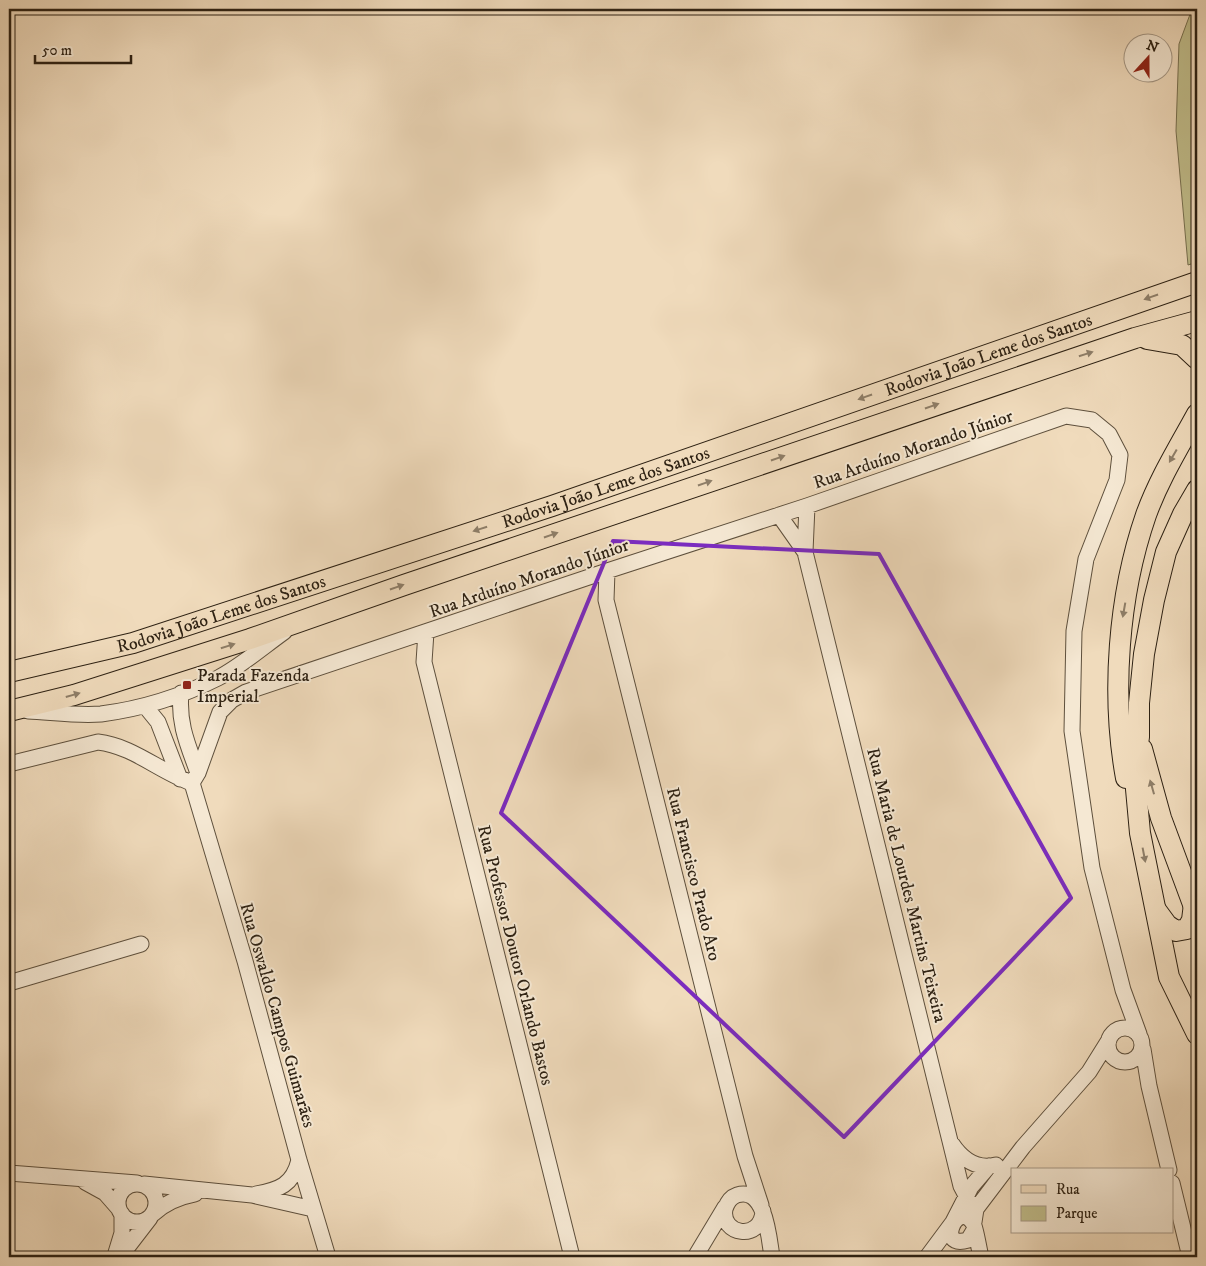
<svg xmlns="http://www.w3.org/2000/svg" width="1206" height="1266" font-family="'IM FELL DW Pica',serif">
<rect width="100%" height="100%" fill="#f0dbbc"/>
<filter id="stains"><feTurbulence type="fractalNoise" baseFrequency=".004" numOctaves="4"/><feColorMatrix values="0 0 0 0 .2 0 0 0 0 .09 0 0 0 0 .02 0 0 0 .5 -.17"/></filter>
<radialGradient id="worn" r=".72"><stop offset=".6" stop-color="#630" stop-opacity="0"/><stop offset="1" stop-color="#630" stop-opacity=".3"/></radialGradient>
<path fill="#c1be8c" stroke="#777050" d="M1192 9H1197V262L1188 265 1176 131 1179 44Z"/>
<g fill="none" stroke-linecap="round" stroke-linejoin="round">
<g stroke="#5e503d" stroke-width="17">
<path id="minor" d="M807 506 805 552 950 1141 961 1186 970 1203 974 1226
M779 515 805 552
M607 571 606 600 745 1156 761 1205
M426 632 424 662 572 1257
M181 693C178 724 188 745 198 773
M145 706 158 722 180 779
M28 711C51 712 77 716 101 714 140 709 182 696 218 678 241 666 263 647 284 632
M9 764 98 742C133 746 160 772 192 783L198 773 220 712 232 700 246 692 607 571 807 506 1066 416 1092 420 1109 434 1120 455 1117 480 1086 559 1074 631 1072 731 1092 868 1123 990 1139 1034
M192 783 245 961 299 1160 328 1257
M9 983 141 944
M1108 1045a17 17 0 1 1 34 0a17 17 0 1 1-34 0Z
M1143 1049 1149 1086 1169 1170
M952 1144C962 1159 977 1170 996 1165
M9 1173 137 1183
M85 1182 105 1193 119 1209
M1172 1183 1190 1257
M118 1203a19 19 0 1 1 38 0a19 19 0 1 1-38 0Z
M144 1184 252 1195 313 1209
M256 1194C279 1190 293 1185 299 1160
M763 1211C761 1242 720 1235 725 1209 727 1203 731 1197 737 1195 766 1186 769 1239 772 1257
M153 1214C165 1203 179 1197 195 1194
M974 1222 976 1209 1023 1147 1089 1072 1109 1040
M974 1230 968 1240C935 1250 957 1199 973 1223 976 1228 979 1250 981 1257
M115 1256 122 1233V1214
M120 1257 150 1218
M695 1257 725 1207
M927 1257 953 1222 971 1187 989 1166"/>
</g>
<g stroke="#2d2113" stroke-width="22">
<g id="major">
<path d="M1147 339 1182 345 1197 359"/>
<path d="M1197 490 1183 514 1166 552 1154 600 1144 654 1139 703V737L1134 767 1140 833 1169 977 1197 1034"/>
<path id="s1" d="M9 672 133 643 552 506 1197 282"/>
<path d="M9 711 74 695 250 639 404 585 1135 338 1197 321"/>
<path d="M1142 749 1161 818 1197 915"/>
<path d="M1126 778C1111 695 1118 596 1146 515 1159 479 1179 447 1197 414"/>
<path d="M1156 910 1167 925 1176 931 1187 929 1192 920 1194 904"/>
</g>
</g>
<use href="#minor" stroke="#f5e8d3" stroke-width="15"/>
<use href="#major" stroke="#f0dbbc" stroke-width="20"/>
</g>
<defs><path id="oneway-solid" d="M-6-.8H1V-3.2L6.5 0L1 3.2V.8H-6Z" transform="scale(1.25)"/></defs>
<g fill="#8e7e68">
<use href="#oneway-solid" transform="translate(1151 297) rotate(161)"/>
<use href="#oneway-solid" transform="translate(1086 354) rotate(-18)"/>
<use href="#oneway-solid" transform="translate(865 397) rotate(161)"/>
<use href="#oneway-solid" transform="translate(932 406) rotate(-19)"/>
<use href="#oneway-solid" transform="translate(1173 456) rotate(120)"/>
<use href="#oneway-solid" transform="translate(778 458) rotate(-19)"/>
<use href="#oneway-solid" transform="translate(705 483) rotate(-19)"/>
<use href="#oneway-solid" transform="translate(480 529) rotate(162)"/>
<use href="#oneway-solid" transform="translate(551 535) rotate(-19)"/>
<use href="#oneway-solid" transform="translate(397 587) rotate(-19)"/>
<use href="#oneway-solid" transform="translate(1124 610) rotate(100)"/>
<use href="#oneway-solid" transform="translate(228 646) rotate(-17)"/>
<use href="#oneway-solid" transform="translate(73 695) rotate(-16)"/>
<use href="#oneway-solid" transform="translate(1152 787) rotate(-106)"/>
<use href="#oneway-solid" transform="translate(1144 855) rotate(79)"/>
</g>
<path fill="none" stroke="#7b2cbf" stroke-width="4" stroke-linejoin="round" d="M613 541 879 554 1071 898 844 1137 501 813Z"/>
<rect fill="#8f2418" stroke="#f5e8d3" stroke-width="2" x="182" y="680" width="10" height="10" rx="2.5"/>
<g text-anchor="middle" stroke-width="4" stroke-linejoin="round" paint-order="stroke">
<g font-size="18" fill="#2d2113" stroke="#f5e8d3">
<text dy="6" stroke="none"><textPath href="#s1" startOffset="1030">Rodovia João Leme dos Santos</textPath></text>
<text transform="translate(913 449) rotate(-19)" y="6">Rua Arduíno Morando Júnior</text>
<text dy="6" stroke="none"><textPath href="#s1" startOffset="625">Rodovia João Leme dos Santos</textPath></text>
<text transform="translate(529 578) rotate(-19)" y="6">Rua Arduíno Morando Júnior</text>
<text dy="6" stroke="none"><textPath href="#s1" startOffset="220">Rodovia João Leme dos Santos</textPath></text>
<text transform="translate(694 874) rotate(76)" y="6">Rua Francisco Prado Aro</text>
<text transform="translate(907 885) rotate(76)" y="6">Rua Maria de Lourdes Martins Teixeira</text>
<text transform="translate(516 955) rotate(76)" y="6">Rua Professor Doutor Orlando Bastos</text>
<text transform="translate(278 1015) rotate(74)" y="6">Rua Oswaldo Campos Guimarães</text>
</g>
<g font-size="18" fill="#2d2113" stroke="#f5e8d3" text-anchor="start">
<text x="197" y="681">Parada Fazenda<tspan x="197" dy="21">Imperial</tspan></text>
</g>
</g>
<rect width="1206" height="1266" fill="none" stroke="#f0dbbc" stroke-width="30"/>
<rect x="10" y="10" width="1186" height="1246" fill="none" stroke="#2d2113" stroke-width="2.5"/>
<rect x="15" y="15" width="1176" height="1236" fill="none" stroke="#2d2113"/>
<rect x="1011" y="1168" width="162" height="65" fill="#f5e8d3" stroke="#a59886"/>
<rect x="1021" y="1185" width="25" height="8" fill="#f0dbbc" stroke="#a59886"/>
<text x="1056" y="1194" font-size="15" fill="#2d2113">Rua</text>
<rect x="1021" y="1206" width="25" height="15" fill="#c1be8c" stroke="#a59886"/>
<text x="1056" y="1218" font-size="15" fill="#2d2113">Parque</text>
<g transform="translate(1148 58) rotate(21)"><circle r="24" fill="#f5e8d3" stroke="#a59886"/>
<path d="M0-4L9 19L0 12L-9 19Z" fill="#8f2418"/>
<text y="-8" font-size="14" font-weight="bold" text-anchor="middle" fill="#2d2113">N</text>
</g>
<path d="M35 55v8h96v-8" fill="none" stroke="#2d2113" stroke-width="2.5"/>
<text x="42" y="55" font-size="15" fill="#2d2113" stroke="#f5e8d3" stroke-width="4" paint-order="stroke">50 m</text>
<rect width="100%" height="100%" filter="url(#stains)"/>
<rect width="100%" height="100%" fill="url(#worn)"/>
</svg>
